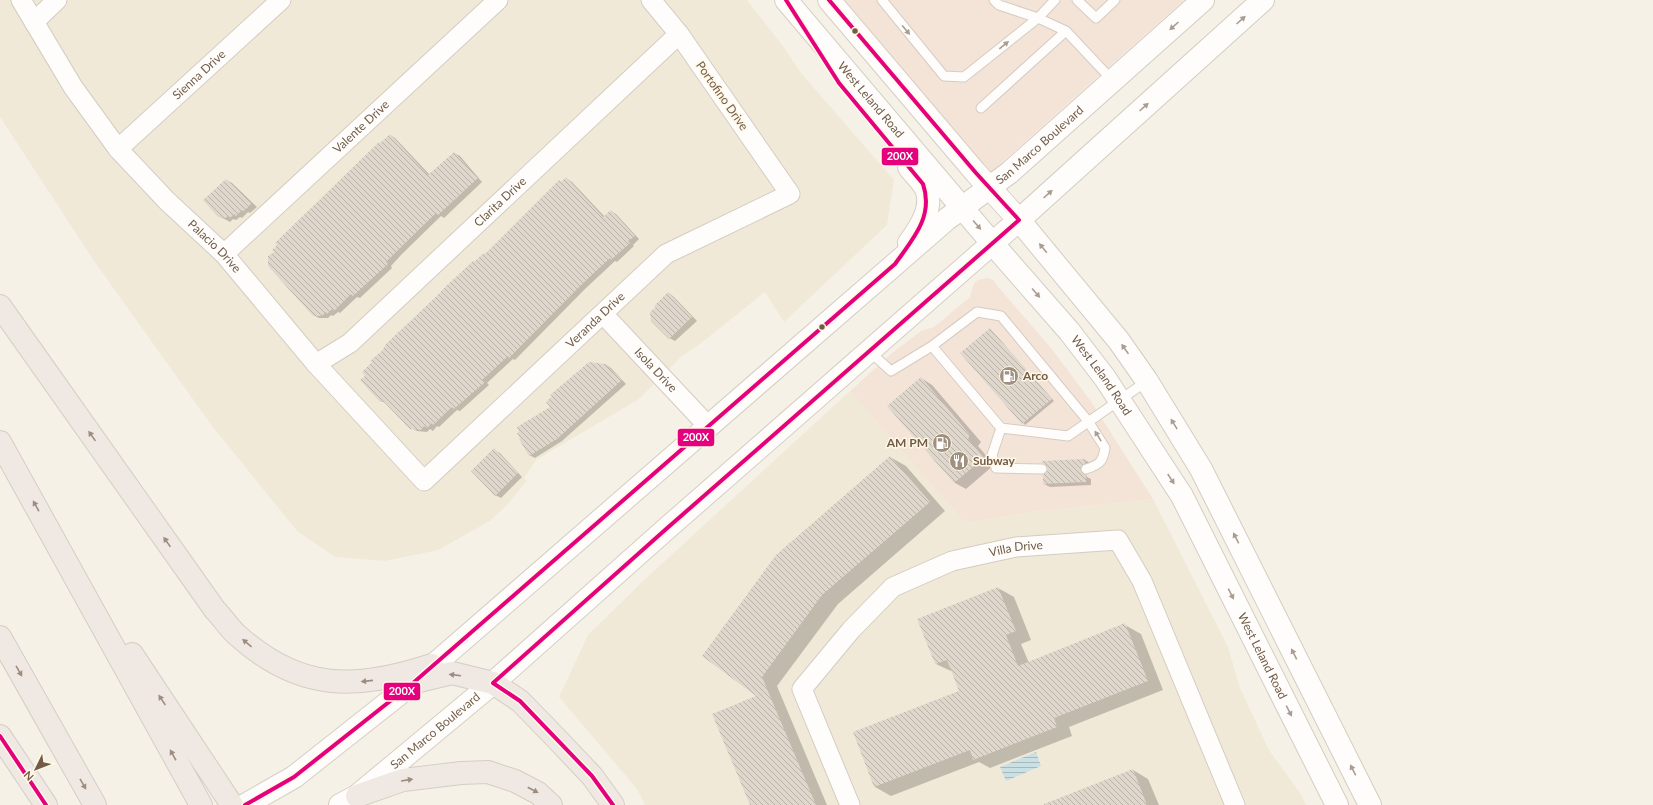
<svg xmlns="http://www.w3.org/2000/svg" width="1653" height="805" font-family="Lato,sans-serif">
<defs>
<pattern id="water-rules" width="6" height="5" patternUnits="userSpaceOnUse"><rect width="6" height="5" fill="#c9e0e5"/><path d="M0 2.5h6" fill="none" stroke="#a8b9bc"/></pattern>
<pattern id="building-back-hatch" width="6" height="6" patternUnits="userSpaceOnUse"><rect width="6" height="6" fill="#dfd7cc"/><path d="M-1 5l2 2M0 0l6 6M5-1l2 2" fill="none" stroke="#b9b2a8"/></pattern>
</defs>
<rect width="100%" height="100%" fill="#f6f1e7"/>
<path fill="#f1e9d7" d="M0 0H747L783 46 801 73 894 180 887 225 784 322 765 292 700 344 682 356 639 399 536 460 524 478 527 481 506 506 490 521 438 550 385 561 335 557 297 531 212 426 94 261 0 117Z
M850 391 965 523 1033 512 1153 499 1228 647 1240 688 1269 750 1300 793 1306 805H645L637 789 559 697 588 635 643 581Z"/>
<path fill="#f4e4d7" d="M841 0H1184L991 172Z
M987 278 994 280 995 283 1051 348 1090 400 1153 499 1033 512 965 523 850 391 892 353 921 331 934 327 970 297 974 283 978 280Z"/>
<path fill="url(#water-rules)" d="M1036 752 1041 766 1006 781 1000 767Z"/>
<path fill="#0003" d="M390 135 395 138 430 175 454 153 460 156 482 182 444 218 441 216 401 255 391 266 392 268 360 298 357 297 340 313 338 312 333 316 331 315 328 318H319L313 315 275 252Z
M566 178 572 182 605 217 611 211 616 214 639 239 633 245 634 246 617 262 615 261 585 289 515 360 513 359 487 383 489 385 460 411 457 410 439 427 437 426 433 431 430 429 427 432 417 431 411 428 387 403 380 401 366 376 382 351 475 263 485 255Z
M226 180 232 183 257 207 250 213 248 212 242 218 240 217 236 220 233 219 230 222 219 216Z
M669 293 674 297 697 321 675 341 669 338Z
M990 329 1054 401 1025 425 962 353Z
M605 364 611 368 626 384 562 441 535 458 529 455 552 407Z
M921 378 932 385 981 442 978 446 994 465 966 489 955 483 889 406Z
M494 450 500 453 522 477 501 498 495 495Z
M890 457 906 466 945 511 838 604 777 686 827 805H751L758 696 703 656Z
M1085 460 1090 463V466L1085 471 1087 477 1091 479V485L1050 487 1044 484Z
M998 588 1014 597 1031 640 1021 644 1029 663 1125 625 1141 634 1163 690 1069 727 1072 736 990 768 979 762 891 796 875 787 854 733 961 692 953 672 936 664Z
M1133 770 1148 779 1159 805H1054Z"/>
<path fill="url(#building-back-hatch)" d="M390 134 428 175 454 152 478 178 438 215 436 213 396 252 386 262 388 264 353 296 351 294 334 311 332 309 327 314 326 312 322 316H313L268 266V256L274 252 272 250 277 245 275 243 379 142 380 143Z
M566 177 603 217 611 210 635 236 628 241 630 243 611 260 610 258 579 287 509 358 508 356 482 380 485 382 454 409 452 407 433 425 432 423 427 428 424 426 421 430 410 429 382 400 380 402 360 380 365 376 362 372 372 362 370 361 382 351 386 344 441 292V291L473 261 474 262 484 253 485 254 559 180 561 182Z
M226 179 252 203 244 211 242 210 236 216 234 214 230 218 228 216 224 219 218 217 203 200Z
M668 292 692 317 669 339 651 321 650 312 656 307 654 306Z
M990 328 1052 399 1022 424 960 353Z
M589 362 605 364 622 380 557 439 529 456 519 439 520 438 517 433 519 432 517 427 550 407 546 402 552 396 550 395Z
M921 377 970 435 968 439 984 458 954 483 887 406Z
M494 448 518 473 495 496 471 471Z
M890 456 930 502 822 595 762 677 816 805H750L712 714 756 696 702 656 776 555Z
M1085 459V463L1080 468 1082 473 1086 475V482L1043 484V475L1047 472 1048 469 1045 464 1042 463V461Z
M998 587 1016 631 1006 635 1018 666 1125 623 1148 681 1054 718 1057 727 973 760 970 750 874 787 853 732 959 691 947 660 935 664 917 619Z
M1133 769 1147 805H1044V804Z"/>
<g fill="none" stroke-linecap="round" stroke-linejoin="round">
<g stroke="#d4ccc2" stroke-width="11">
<path id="service" d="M882 0 944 76 964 77 1038 18 1055 0
M1077 0 1096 18 1115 0
M1066 31 1113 81
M981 108 1066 31 1038 18 999 5 994 0
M932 346 977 312 1001 316 1088 421 1105 448C1103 462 1099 465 1086 469
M869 351 891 371 932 346 1001 428 1068 436 1147 381
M1001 428 992 455 996 468 1042 469"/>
</g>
<g stroke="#d4ccc2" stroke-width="21">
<g id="minor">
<path id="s1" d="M21 0 73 87 118 149 167 201 224 254 316 364 424 481 666 254 790 194 679 34 651 0"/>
<path d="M34 22 57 0"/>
<path id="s2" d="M118 149 281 0"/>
<path id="s3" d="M224 254 498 0"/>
<path id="s4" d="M603 314 708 426"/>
<path id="s5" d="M316 364 350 343 679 34"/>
<path id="s6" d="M850 805 802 689 851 630 893 587 952 561 1016 547 1118 540 1142 581 1235 805"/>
</g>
</g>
<g stroke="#d4ccc2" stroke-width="24">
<g id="tertiary">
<path d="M1263 0 1019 220 1119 341 1147 381 1201 469 1370 805"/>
<path id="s7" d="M990 187 1009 173 1203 0"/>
<path id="s8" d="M992 243 1069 331 1105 378 1182 496 1337 805"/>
</g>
</g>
<g stroke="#d6cec3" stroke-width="24">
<g id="secondary">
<path id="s9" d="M786 0 992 243"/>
<path d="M909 167C914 174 922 181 926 189 934 208 919 229 909 243"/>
<path d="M245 805 294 777 413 683 947 219 990 187"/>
<path id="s10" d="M340 805 357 796 493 683 665 530 1019 220 976 173 829 0"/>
</g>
</g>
<g stroke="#d5cdc4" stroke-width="24">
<path id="motorway" d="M0 306 215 610C223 618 229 628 237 635 300 692 356 690 432 665
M0 442 201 805
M0 637 95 805
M132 654 232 805
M415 682 452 673 493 683 520 701 556 738 592 776 613 805
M0 736 46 805
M357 796 403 780 461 773 488 772 515 781 538 793 551 805"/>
</g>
<use href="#service" stroke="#fefdfb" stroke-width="9"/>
<use href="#minor" stroke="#fefdfb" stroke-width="19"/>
<use href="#tertiary" stroke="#fefdfb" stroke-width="22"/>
<use href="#secondary" stroke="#fefdfb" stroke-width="22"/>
<use href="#motorway" stroke="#f0e8e3" stroke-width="22"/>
<g stroke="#fff8e6" stroke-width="7">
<path id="bus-1" d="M0 736 46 805
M245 805 294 777 413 683 895 264C913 239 934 216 923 184L839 83 786 0
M613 805 592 776 520 701 493 683 665 530 1019 220 976 173 829 0"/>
</g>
<use href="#bus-1" stroke="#e5007d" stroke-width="4"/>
</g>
<defs><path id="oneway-solid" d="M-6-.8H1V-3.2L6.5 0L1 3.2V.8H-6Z"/></defs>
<g fill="#aa9c90">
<use href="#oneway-solid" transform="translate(1241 20) rotate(-42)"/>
<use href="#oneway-solid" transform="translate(1174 26) rotate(138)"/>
<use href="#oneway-solid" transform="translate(906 30) rotate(50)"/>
<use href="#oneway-solid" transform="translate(1004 45) rotate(-39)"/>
<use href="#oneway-solid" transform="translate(1144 107) rotate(-42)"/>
<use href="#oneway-solid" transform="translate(1048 194) rotate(-42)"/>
<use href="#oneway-solid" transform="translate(977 225) rotate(49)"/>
<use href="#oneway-solid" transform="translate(1043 248) rotate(-129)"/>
<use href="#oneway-solid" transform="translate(1036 293) rotate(49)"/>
<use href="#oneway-solid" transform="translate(1125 349) rotate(-125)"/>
<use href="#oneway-solid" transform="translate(1174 424) rotate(-122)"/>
<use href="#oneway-solid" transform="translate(1098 436) rotate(-122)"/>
<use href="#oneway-solid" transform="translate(1171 479) rotate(57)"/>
<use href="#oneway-solid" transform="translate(1236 538) rotate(-117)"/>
<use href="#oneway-solid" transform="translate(1231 594) rotate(63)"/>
<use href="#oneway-solid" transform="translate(1294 654) rotate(-117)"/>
<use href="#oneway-solid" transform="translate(1289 711) rotate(63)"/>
<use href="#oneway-solid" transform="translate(1353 770) rotate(-117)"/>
</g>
<g fill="#9e8d7e">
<use href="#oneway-solid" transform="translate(92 436) rotate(-125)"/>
<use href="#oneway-solid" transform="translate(36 506) rotate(-119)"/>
<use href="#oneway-solid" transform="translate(167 542) rotate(-125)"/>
<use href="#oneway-solid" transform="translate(247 643) rotate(-140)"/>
<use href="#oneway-solid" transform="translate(19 671) rotate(60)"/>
<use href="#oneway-solid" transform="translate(455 675) rotate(-173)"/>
<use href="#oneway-solid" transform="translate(367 681) rotate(174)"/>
<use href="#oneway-solid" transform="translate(162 700) rotate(-124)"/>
<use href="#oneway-solid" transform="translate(173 755) rotate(-119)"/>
<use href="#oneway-solid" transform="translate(407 780) rotate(-9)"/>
<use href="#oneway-solid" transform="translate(83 784) rotate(60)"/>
<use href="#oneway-solid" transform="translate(533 790) rotate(28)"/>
</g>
<defs>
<g id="fuel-disc" transform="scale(1)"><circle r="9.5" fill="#a09080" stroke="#fff8e6"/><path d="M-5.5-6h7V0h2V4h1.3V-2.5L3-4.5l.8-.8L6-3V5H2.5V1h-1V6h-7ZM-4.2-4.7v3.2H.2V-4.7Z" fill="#fff"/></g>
<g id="restaurant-disc" transform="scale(1)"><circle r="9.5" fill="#a09080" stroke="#fff8e6"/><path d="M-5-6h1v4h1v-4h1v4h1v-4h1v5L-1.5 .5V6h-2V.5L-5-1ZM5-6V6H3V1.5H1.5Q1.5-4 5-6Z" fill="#fff"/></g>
</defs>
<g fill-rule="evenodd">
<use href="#fuel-disc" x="1009" y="376"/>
<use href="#fuel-disc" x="942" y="443"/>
<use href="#restaurant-disc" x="959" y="461"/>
</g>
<g fill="#725c48" stroke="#fff8e6" stroke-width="1.5">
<circle cx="855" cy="31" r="3.5"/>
<circle cx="822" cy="327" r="3.5"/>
</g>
<g text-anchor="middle" stroke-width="3" stroke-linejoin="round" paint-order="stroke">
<g font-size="12" fill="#725c48" stroke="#fff8e6">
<text dy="4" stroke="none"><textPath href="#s2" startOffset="110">Sienna Drive</textPath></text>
<text transform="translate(722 96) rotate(55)" y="4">Portofino Drive</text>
<text dy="4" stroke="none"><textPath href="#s9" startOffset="131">West Leland Road</textPath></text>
<text dy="4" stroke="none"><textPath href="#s3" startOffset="187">Valente Drive</textPath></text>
<text dy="4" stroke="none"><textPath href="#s7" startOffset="65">San Marco Boulevard</textPath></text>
<text dy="4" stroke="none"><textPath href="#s5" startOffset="246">Clarita Drive</textPath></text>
<text dy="4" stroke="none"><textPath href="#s1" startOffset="315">Palacio Drive</textPath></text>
<text dy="4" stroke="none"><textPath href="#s1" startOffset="865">Veranda Drive</textPath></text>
<text dy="4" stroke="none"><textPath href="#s4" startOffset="77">Isola Drive</textPath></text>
<text dy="4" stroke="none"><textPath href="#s8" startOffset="172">West Leland Road</textPath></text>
<text dy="4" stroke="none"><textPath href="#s6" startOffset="392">Villa Drive</textPath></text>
<text dy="4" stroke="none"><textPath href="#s8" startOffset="496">West Leland Road</textPath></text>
<text dy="4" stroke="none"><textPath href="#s10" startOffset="121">San Marco Boulevard</textPath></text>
</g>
<g font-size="12" font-weight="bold" fill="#725c48" stroke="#fff8e6" text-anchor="start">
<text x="1023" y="380">Arco</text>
<text x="928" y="447" text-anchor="end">AM PM</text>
<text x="973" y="465">Subway</text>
</g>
</g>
<g stroke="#fff8e6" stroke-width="1.5">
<rect x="881" y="147" width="38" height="19" rx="4" fill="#e5007d"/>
<rect x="677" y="428" width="38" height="19" rx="4" fill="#e5007d"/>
<rect x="383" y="682" width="38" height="19" rx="4" fill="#e5007d"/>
</g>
<g font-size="11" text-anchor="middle" font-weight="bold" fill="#fff">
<text x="900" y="160">200X</text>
<text x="696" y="441">200X</text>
<text x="402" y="695">200X</text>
</g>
<g transform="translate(36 769) rotate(227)" stroke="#fff8e6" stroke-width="3" paint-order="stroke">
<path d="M0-3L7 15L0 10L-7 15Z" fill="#725c48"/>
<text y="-6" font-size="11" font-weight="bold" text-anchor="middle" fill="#725c48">N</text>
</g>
</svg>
